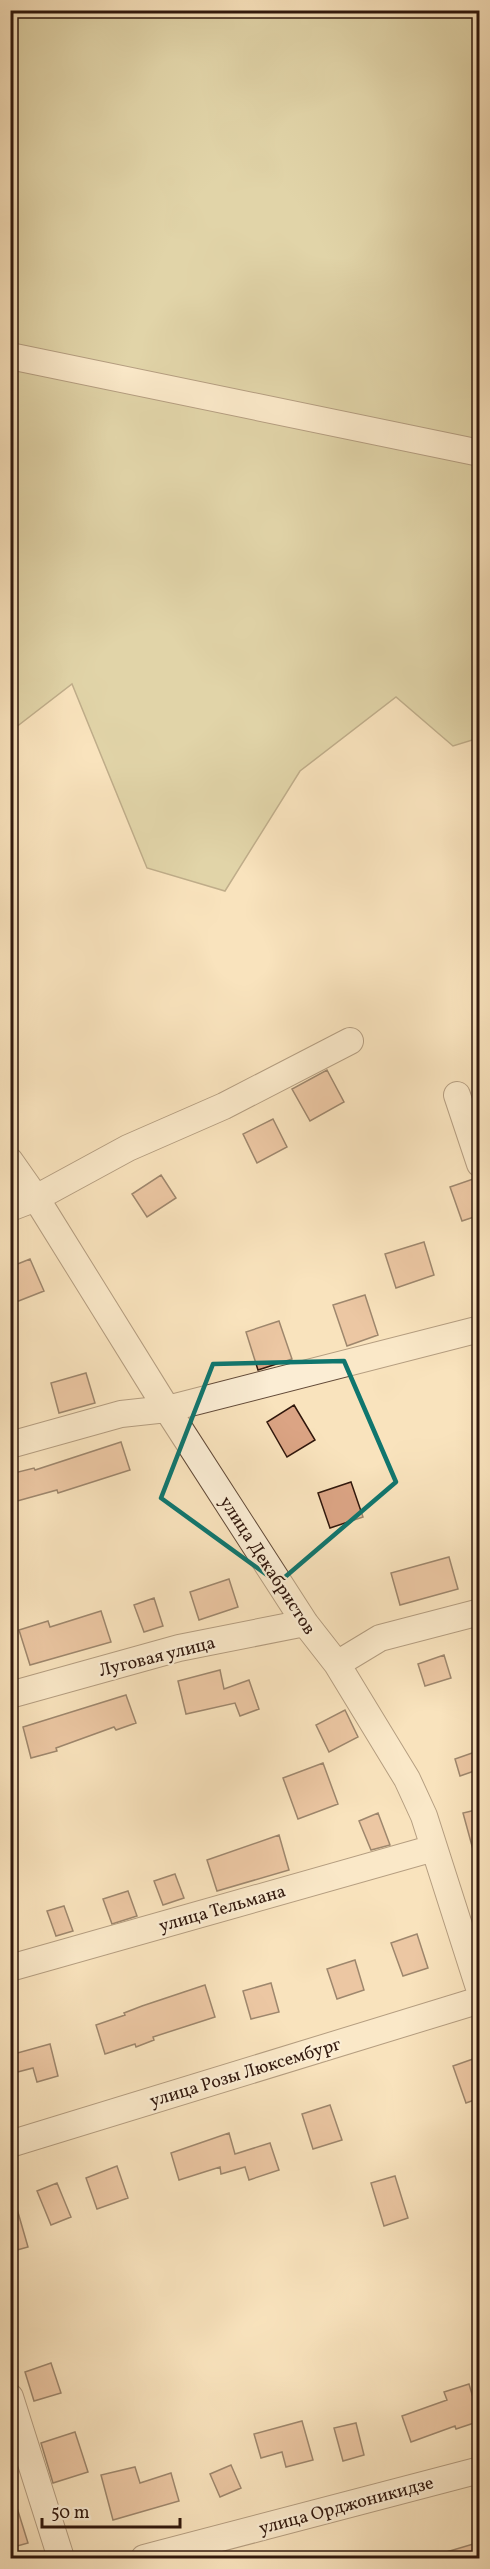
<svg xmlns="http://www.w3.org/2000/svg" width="490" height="2569" font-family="Vollkorn,serif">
<rect width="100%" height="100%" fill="#f9e3bd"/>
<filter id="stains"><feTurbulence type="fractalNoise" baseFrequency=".00333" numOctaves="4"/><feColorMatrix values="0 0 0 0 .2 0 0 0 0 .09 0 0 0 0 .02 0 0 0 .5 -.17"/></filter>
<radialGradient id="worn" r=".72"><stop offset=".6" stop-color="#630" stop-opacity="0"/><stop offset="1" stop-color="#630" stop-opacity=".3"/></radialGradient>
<path fill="#c3c28e" stroke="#7a6c4d" stroke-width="1.5" d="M11 11H479V738L453 746 396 697 300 771 225 891 147 868 72 684 11 731Z"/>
<path fill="#dba484" stroke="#30170c" stroke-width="1.5" d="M327 1070 344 1102 310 1121 292 1089Z
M273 1119 287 1147 257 1163 243 1134Z
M161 1175 176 1198 147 1217 132 1194Z
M476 1178 480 1179V1215L462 1221 450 1187Z
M424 1242 434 1275 396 1288 385 1254Z
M30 1259 44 1291 16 1302 10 1290V1267Z
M365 1295 378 1335 347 1346 333 1305Z
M279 1321 292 1359 258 1370 246 1332Z
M86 1373 95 1403 59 1413 51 1383Z
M294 1405 315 1440 287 1457 267 1422Z
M121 1442 130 1470 58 1493 57 1490 10 1503V1474L34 1468 35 1470Z
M351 1482 363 1517 330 1528 318 1493Z
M449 1557 458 1589 400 1605 391 1573Z
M229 1579 238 1607 199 1620 190 1592Z
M154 1598 163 1626 144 1632 134 1605Z
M101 1611 111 1642 30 1665 19 1630 48 1621 50 1627Z
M444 1655 451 1678 425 1686 418 1664Z
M220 1670 224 1689 249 1680 259 1709 240 1716 235 1703 186 1714 178 1681Z
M126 1695 136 1723 116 1730 114 1727 56 1748 57 1751 31 1758 23 1727Z
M345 1710 358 1737 329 1752 316 1725Z
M475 1752 480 1769 460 1776 455 1759Z
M323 1763 338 1804 298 1819 283 1778Z
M480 1809V1856L475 1857 463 1813Z
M378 1813 390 1845 371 1850 359 1821Z
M279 1835 289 1870 217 1891 207 1860Z
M175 1874 184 1898 163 1905 154 1881Z
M128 1891 137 1916 112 1924 103 1899Z
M64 1906 73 1931 56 1936 47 1911Z
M417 1934 428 1968 403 1976 391 1943Z
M355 1960 364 1990 337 1999 327 1969Z
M271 1983 279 2012 251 2019 243 1991Z
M205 1985 215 2017 153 2037 154 2040 136 2047 135 2044 105 2054 96 2025 125 2015 124 2013 142 2006Z
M50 2044 58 2076 37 2082 33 2068 10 2074V2055Z
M473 2059 480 2077V2098L466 2103 453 2066Z
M330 2105 342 2140 313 2149 302 2114Z
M229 2133 235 2154 270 2143 279 2170 249 2180 245 2167 221 2174 220 2167 179 2180 171 2153Z
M117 2166 128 2198 97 2209 86 2178Z
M395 2176 408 2218 384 2226 371 2183Z
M57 2183 71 2217 51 2225 37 2191Z
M15 2202 28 2247 10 2252V2203Z
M51 2363 61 2393 34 2401 25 2372Z
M469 2384 480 2421 456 2429 455 2426 411 2442 402 2416 447 2400 444 2392Z
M302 2421 313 2460 286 2467 282 2452 261 2458 254 2434Z
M356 2423 364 2455 343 2461 334 2428Z
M75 2432 88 2472 53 2483 41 2443Z
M231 2465 241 2488 220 2497 210 2474Z
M135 2467 140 2483 171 2473 179 2501 113 2520 101 2475Z
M14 2498 28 2543 10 2548V2499Z
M480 2542V2559H437L436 2555Z"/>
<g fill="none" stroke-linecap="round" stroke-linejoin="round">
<g stroke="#624a38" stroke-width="28">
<path id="minor" d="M10 356 480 453
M457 1095 480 1164
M10 1161 36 1198 167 1409 305 1623 337 1664 407 1779 424 1816 480 1991
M10 1208 36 1198 128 1148 224 1106 350 1041
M10 1445 121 1414 167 1409 480 1329
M337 1664 380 1638 480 1612
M10 1695 179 1648 305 1623
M10 1968 434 1848
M10 2144 480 2000
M10 2397 61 2558
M144 2558 480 2470"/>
</g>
<use href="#minor" stroke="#fbedd4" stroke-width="26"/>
</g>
<path d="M0 0H490V2569H0ZM344 1361 396 1482 278 1583 161 1498 213 1364Z" fill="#f9e3bd" fill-opacity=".55" fill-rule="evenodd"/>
<path fill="none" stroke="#0f766e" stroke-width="4.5" stroke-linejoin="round" d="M344 1361 396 1482 278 1583 161 1498 213 1364Z"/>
<g text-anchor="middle" stroke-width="4.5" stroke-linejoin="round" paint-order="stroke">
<g font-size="18" fill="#30170c" stroke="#fbedd4">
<text transform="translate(268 1565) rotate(57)" y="6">улица Декабристов</text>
<text transform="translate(157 1656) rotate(-14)" y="6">Луговая улица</text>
<text transform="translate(222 1908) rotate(-16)" y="6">улица Тельмана</text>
<text transform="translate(245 2072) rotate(-17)" y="6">улица Розы Люксембург</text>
<text transform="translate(346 2505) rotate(-15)" y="6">улица Орджоникидзе</text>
</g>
</g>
<rect width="490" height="2569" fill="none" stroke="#f9e3bd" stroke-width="36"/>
<rect x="12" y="12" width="466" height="2545" fill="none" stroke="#30170c" stroke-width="3"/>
<rect x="18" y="18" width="454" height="2533" fill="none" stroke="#30170c" stroke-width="1.5"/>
<path d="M42 2518v9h138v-9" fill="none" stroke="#30170c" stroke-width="3"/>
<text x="51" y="2518" font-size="18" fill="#30170c" stroke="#fbedd4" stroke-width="4.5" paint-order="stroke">50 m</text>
<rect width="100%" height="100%" filter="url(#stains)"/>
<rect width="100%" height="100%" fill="url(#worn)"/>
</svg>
